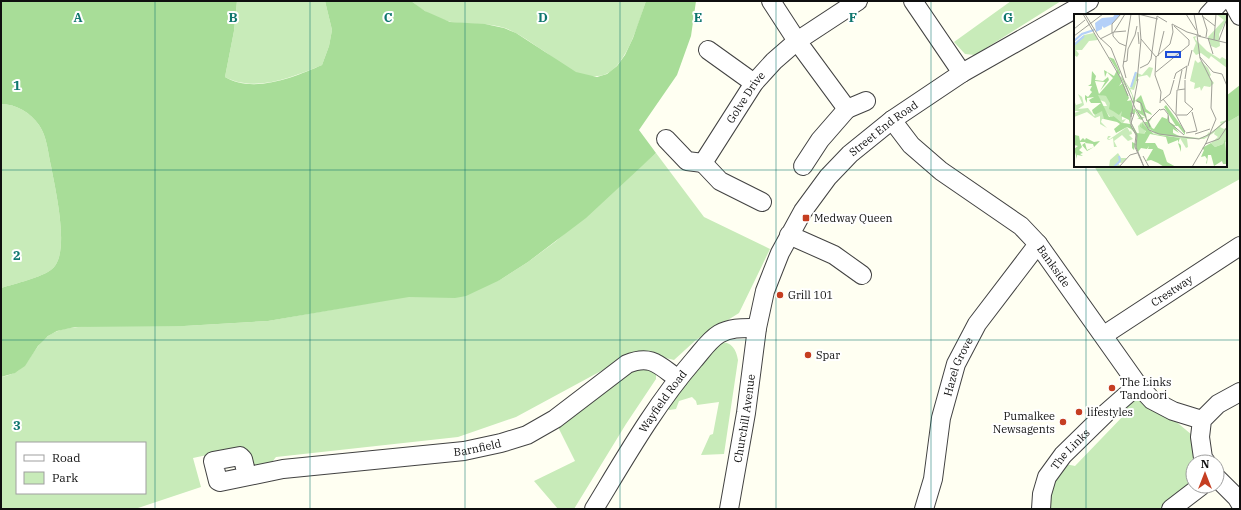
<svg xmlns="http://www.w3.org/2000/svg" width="1241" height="510" font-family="'IBM Plex Serif',serif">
<rect width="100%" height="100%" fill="#fffff2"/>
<path fill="#c8ebb9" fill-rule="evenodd" d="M237 1H325L332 30 329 46 322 65C293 77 255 93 225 77L234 31Z
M411 1H646C639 21 627 65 606 74 597 78 586 76 577 73 565 68 554 58 544 51 531 43 519 33 505 28 487 22 469 25 451 22 436 19 422 10 411 1Z
M1011 1H1061L975 55 965 54 954 42Z
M1 104C16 104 31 113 39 125 47 136 48 153 51 166 55 188 71 254 52 269 43 277 14 284 1 288Z
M1240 115V179L1137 236 1094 166H1226V123Z
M656 153 704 217 770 249 739 313 696 340 674 360 638 351 516 417 458 437 276 457 268 467 257 469 249 464 244 447 193 458 201 487 135 509H1V377C30 372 28 353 47 337 57 328 76 327 89 326H184L268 321 500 280 528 262 555 242ZM17 443H145V493H17Z
M720 342C732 342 736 349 738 360L724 454 701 455 710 435 713 434 719 402 697 405 696 401 692 397 679 401 676 409 669 410 664 404Z
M645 365 656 373V379L626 424 574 509H558L534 481 575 461 559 429V424L633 370Z
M1139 396 1173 419 1192 435V447L1198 462H1193V483L1163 509H1047L1053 476 1061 463 1075 466 1126 413 1125 405Z"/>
<path fill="#a8dd98" d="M1 1H237L234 31 225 77C253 94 295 77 322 65L329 46 332 30 325 1H411L425 11 450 22 485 24 504 28 516 33 576 72 597 77 607 74 617 66 625 55 633 38 646 1H696L691 36 677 75 639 130 656 153 586 218 528 262 500 280 466 296 455 298 409 297 397 299 268 321 184 326 75 327 57 331 48 336 38 346 25 366 15 373 1 377V288C14 284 43 277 52 269 71 254 55 188 51 166 48 153 47 136 39 125 31 113 16 104 1 104Z
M1240 85V115L1226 123V96Z"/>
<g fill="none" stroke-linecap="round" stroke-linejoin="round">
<g stroke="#424242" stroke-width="20">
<g id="minor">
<path d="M771 1 797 41 847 109 866 101"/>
<path d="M913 1 962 73"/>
<path d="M1232 1 1240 16"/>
<path d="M1208 15 1221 1"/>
<path d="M708 50 754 83"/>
<path id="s1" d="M892 120 911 145 941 171 1021 226 1038 244 1138 385 1152 400 1173 411 1202 420"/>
<path d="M666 139 687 161 703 163"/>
<path d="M803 166 820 140 847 109"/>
<path id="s2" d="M762 202 720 181 703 163 754 83 774 61 797 41 858 1"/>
<path d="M789 235 834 255 862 275"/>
<path id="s3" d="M1104 335 1240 246"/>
<path d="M1206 462 1203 458 1200 437 1202 420 1218 404 1240 392"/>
<path id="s4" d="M247 476 243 459 240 456 213 461 218 481 220 482 283 469 464 451 501 443 527 435 555 419 627 364C651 354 659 365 678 379"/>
<path d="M1217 478 1237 498 1240 503"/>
<path id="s5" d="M594 509C625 458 655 405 694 360 702 351 709 340 719 334 731 327 744 328 757 328"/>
<path id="s6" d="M729 509 746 413 757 328 765 291 780 253 803 211 828 177 850 154 892 120 962 73 1089 1"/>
<path id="s7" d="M924 509 933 479 941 418 956 364 977 324 1038 244"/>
<path id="s8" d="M1041 509 1042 494 1047 477 1063 455 1106 413 1138 385"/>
<path d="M1171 509 1201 486"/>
</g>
</g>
<use href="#minor" stroke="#fff" stroke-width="18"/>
</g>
<path fill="none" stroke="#0f766e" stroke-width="1" stroke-opacity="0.55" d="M155 1V509M310 1V509M465 1V509M620 1V509M776 1V509M931 1V509M1086 1V15M1086 166V509M1 170H1240M1 340H1240"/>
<g fill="#c53e21" stroke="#fff" stroke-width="1.5">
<rect x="802" y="214" width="8" height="8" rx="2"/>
<circle cx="780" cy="295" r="4"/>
<circle cx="808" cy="355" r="4"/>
<circle cx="1112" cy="388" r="4"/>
<circle cx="1079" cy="412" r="4"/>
<circle cx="1063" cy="422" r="4"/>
</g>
<g text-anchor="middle" stroke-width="4" stroke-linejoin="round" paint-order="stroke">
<g font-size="11" fill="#0f0f0f" stroke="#fff">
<text dy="4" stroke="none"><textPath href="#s2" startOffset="150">Golve Drive</textPath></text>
<text dy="4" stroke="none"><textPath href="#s6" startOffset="426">Street End Road</textPath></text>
<text dy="4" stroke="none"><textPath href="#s1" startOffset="220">Bankside</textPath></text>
<text dy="4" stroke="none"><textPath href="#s3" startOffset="81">Crestway</textPath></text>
<text dy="4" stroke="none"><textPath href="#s7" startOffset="147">Hazel Grove</textPath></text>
<text dy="4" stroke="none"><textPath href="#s5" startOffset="128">Wayfield Road</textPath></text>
<text dy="4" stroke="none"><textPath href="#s6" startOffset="92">Churchill Avenue</textPath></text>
<text dy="4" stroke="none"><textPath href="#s4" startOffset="332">Barnfield</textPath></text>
<text dy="4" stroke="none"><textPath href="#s8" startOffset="69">The Links</textPath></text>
</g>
<g font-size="11" fill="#0f0f0f" stroke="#fff" text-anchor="start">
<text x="814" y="222">Medway Queen</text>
<text x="788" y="299">Grill 101</text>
<text x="816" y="359">Spar</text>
<text x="1120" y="386">The Links<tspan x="1120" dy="13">Tandoori</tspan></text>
<text x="1087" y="416">lifestyles</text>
<text x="1055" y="420" text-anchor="end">Pumalkee<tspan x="1055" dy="13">Newsagents</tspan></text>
</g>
</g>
<g transform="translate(1074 14)">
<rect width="153" height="153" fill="#fffff2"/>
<path d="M142 0 152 1V7L145 20 146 32 142 34 137 32 134 23 150 6ZM20 19 24 26 15 27 8 36H2L5 40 3 43 0 41V30L10 21ZM122 22 121 25 133 37 146 45 148 43 153 46V54L137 42 135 45 127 39 122 41 119 37 122 29 119 23ZM121 46 124 49 127 47 134 54 137 61 135 63 140 69 136 73 130 72 127 77 126 73 120 75 121 69 116 67ZM75 53 79 54 76 64 73 61 64 63 60 76 56 75 61 58 68 61ZM42 78 40 85 42 82 49 91 55 87 59 93 53 91 48 96V106L52 105 49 109 55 110 52 111 49 110 40 102 36 103 28 92H33L31 88 21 84H24L23 80 32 82ZM4 80 8 83 10 91 4 95 14 94 20 102 28 96 32 105H28L27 108 33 114 26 110V102L21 104 13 98 0 103V99L6 97H0V86L2 91 8 89ZM153 106 146 113 150 115 153 113V127L150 129 151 125 149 130 141 133 137 129 144 123 140 120 141 118 130 125H113L114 133 112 134 106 124 81 120 70 111 66 113 72 116 70 120H65L64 112 69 107 74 114 82 119 125 124 132 122 135 118 136 120 147 110 146 108ZM53 113 56 118 57 116 58 120 55 121 59 125 54 127 48 121 40 127 43 133H40L39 124 35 126 33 125 34 122H37L34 125H36ZM44 139 47 144H53L48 149 43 148 47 153H35L36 146Z" fill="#c8ebb9"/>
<path d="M35 43 40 45 46 58V61L44 59 48 68 45 72 49 69 55 84 53 87 58 86 46 62 48 64 46 58 57 84 59 96 60 94 68 106 63 104H65L61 97V100L57 99 56 109 62 121 61 128 62 120 57 115 53 113 42 119 40 115 46 110 43 108 30 105 28 97 21 101 19 99 18 96 27 89H17L15 86 20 83 13 84V89L11 85V81L14 83 18 78 16 76 18 72H14L17 70 18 57 22 62 21 66 29 67 34 63 35 66 26 77 31 68 21 67 25 80 39 64 33 58 31 63 30 56 40 62 43 56ZM24 81 32 82 36 89 35 95 39 97 45 101 48 97 47 102 55 106 56 110 48 109 40 102 35 103ZM47 57 49 64 56 75 61 87 67 81 72 95 77 99 78 101 71 98 73 104 65 99 68 103H71L73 106 78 104 75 108 78 114 80 115 88 103 93 105 94 101 95 108 102 112 90 93 92 91 111 117V121L104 112H100L105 119 99 115V119L107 123 84 120 74 114 70 108H73L72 104 70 103 68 106 62 95 67 97 66 89 61 87 60 91 58 81 56 77 49 64 48 61ZM60 101 57 108 63 119 70 120 72 117 66 113 67 108V113L68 109 80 120 106 124 104 129 106 130 107 132V138L104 129V126L94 130 92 123 76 120 71 129H81L84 134 89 136 93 148 102 153H90L84 149 81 153 84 149 77 146 72 147 79 135H74L75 132 73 135 67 134 64 138 61 130 60 136 58 134V128L62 130 63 125 57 108 60 101 63 103ZM1 121 5 122 6 127 9 124 11 126 12 124 20 128 26 127 20 133 19 130 11 129 13 136 20 133 13 137 8 131 12 128H6L8 133 5 136 9 139 6 140 9 142 3 141V145L0 135 4 132 0 131ZM151 125 153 150H149L148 147 140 152 137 141H134L133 149 132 150 133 145 131 142 127 143 130 136 128 134 137 129 141 133 149 130Z" fill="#a8dd98" fill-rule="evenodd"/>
<path d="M41 0H47L38 10 30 14 28 12V15L22 18 21 9 28 4 39 3Z" fill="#b4d0f8"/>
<path fill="none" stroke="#b4d0f8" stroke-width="2" d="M0 27 8 20 20 16M0 31 10 22M57 73 62 58M40 153 46 147 45 142"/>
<path fill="none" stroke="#9f9f97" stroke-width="1" d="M9 0 46 63 54 82M11 0 25 23 37 34 61 94 75 116 85 120 125 125 136 120 153 106M64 0 84 5M112 0 122 16M120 0 124 21M128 0 133 16 132 23M128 2 141 12M98 10 113 18 127 22M100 12 115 26V31M0 15 11 6M39 18V22L45 29 52 32M40 18 52 17M64 18 65 30M38 19V10L47 0M123 21 126 44M0 22 29 0M124 22 153 29M134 24 139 40M26 25 40 18 51 0M67 25 82 43 81 61 87 78 86 89M140 26 142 0M145 26 152 7M84 42 90 17M82 43 96 30 99 18 98 10M126 43 139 58 148 60 153 72M49 48 53 47 54 35 61 21 63 12M114 52 118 36M66 54 74 50 77 45 83 2 93 8M82 58 115 31M52 64 49 52 57 0M100 65 102 59 113 52M111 65 113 52M63 67 67 26 65 0M104 75 108 56M89 85 102 101M63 87 67 89 73 107M87 87 96 80 100 66M86 96 90 95 94 100 95 108 110 121M102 100 103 76 111 75M102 101H113L119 95 111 88V66M102 101 111 118M57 103 64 65M76 113 74 107 86 95M112 119 123 117 118 98M121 120 136 115M131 130 145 125 153 113M69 142 75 153M45 153 56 141 63 139M70 153 61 133V130L62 121 57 112V99H58L60 100 57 109 63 121 62 133 70 153M118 153 132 129 142 105 137 94 138 68 126 44"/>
<path fill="#1d4ed8" fill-opacity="0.15" stroke="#1d4ed8" stroke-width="2" d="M92 38H106V43H92Z"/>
<rect width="153" height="153" fill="none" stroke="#0f0f0f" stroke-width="2"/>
</g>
<g font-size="13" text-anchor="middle" font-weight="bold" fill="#0f766e" stroke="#fff" stroke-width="4" stroke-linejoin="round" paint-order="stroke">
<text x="78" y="22">A</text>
<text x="233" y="22">B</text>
<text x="388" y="22">C</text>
<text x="543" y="22">D</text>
<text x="698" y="22">E</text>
<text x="853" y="22">F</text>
<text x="1008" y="22">G</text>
<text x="17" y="90">1</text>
<text x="17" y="260">2</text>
<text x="17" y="430">3</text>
</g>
<rect width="1241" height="510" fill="none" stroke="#0f0f0f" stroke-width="4"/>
<rect x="16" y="442" width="130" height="52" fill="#ffffff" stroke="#9f9f9f"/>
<rect x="24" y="455" width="20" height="6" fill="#ffffff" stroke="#9f9f9f"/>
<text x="52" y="462" font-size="12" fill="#0f0f0f">Road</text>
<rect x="24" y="472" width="20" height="12" fill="#c8ebb9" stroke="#9f9f9f"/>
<text x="52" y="482" font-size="12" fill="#0f0f0f">Park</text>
<g transform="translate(1205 474)"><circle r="19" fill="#ffffff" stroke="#9f9f9f"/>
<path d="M0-3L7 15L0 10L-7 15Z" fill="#c53e21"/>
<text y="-6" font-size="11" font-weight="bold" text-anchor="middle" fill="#0f0f0f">N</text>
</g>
</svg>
